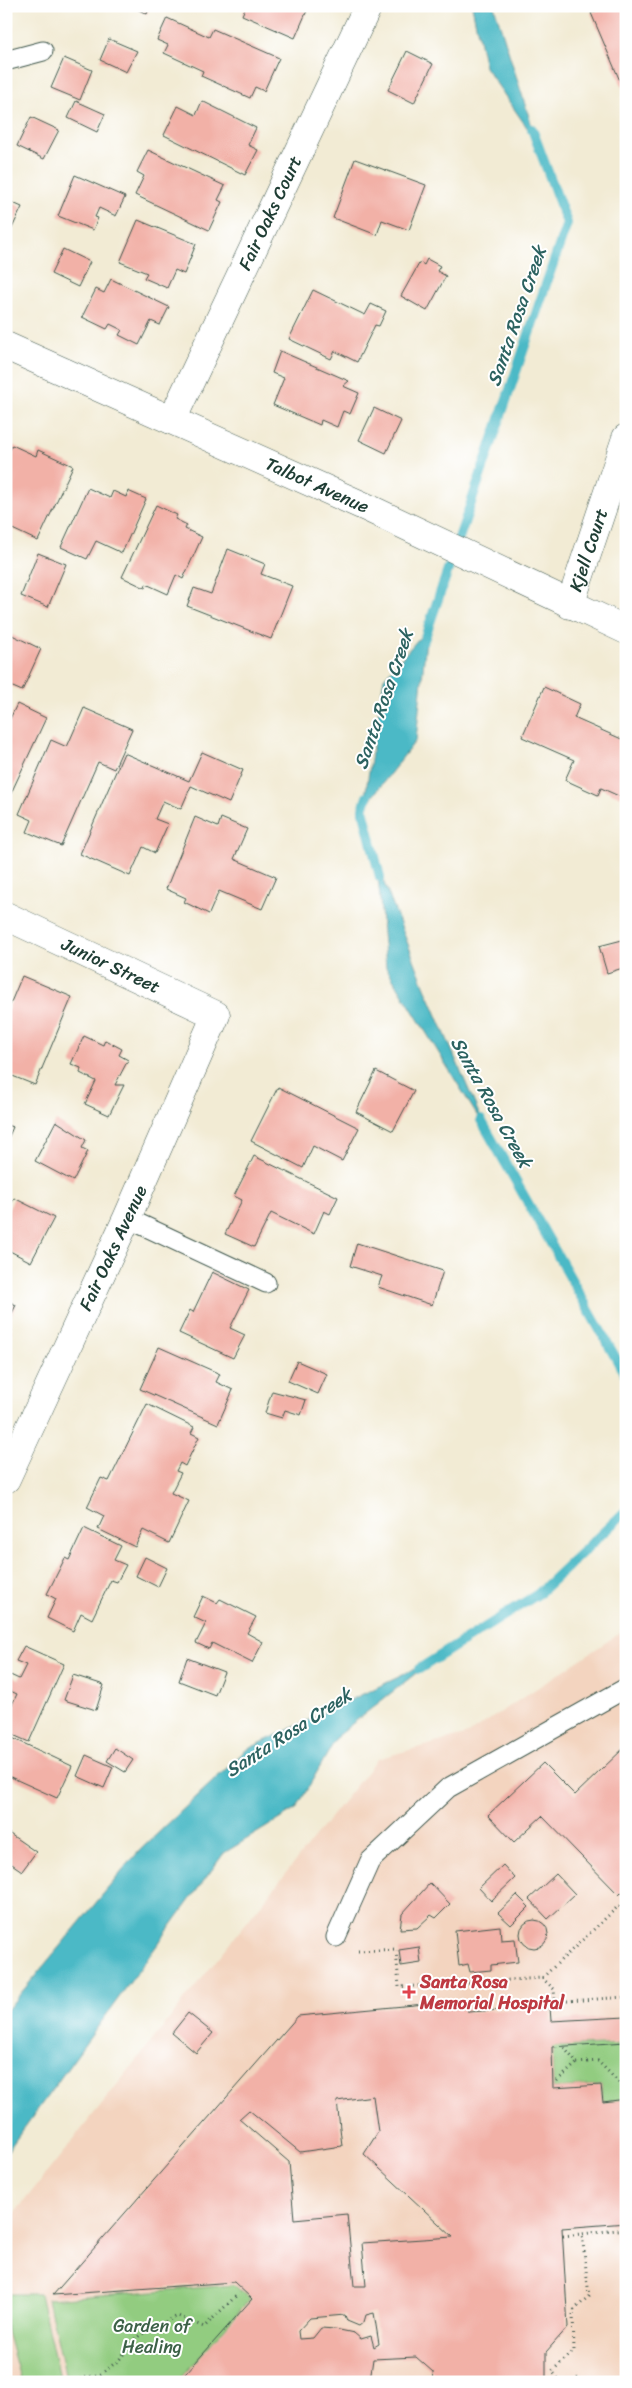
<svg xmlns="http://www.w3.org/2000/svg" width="632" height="2388" font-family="Sriracha,sans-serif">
<rect width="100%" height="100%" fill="#fff"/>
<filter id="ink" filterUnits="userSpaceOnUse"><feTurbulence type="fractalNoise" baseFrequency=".02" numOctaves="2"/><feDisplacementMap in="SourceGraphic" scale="10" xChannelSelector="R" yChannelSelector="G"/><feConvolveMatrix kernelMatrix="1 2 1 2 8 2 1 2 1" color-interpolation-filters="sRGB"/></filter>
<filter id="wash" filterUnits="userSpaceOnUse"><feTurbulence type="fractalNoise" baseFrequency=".0096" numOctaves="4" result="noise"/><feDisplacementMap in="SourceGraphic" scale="20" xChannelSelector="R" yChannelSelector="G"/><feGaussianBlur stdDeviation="1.12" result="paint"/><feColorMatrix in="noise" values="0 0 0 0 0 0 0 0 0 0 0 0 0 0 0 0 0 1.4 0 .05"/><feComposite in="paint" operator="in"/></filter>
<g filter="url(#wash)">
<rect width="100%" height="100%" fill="#f2ebd4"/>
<path fill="#f3d4bf" d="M626 1629V2382H6V2224L377 1759 468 1734Z"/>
<path fill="#92cc80" stroke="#58845a" d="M626 2044V2099L603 2102 601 2085 553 2088 552 2047Z
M234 2285 250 2299 177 2382H67L48 2299Z
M6 2294H40L60 2382H21L6 2328Z"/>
<path fill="#4cb9c6" stroke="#367b7d" d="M472 6H494L537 142 485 67Z
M427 629 416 740 363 809 384 678Z
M377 865 424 985 486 1130 386 967Z
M430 1662 338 1735 296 1809 224 1853 6 2153V2011L139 1851 246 1750Z"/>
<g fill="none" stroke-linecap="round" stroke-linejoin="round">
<path stroke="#4cb9c6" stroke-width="10" d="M424 640 567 223 532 129
M367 797 363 809 380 877
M481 1120 626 1376
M419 1669 538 1594 626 1511"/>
</g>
<g id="blocks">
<path fill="#f2b1a7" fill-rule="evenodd" d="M131 6H150L147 14Z
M246 6H309L295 38 242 15Z
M606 6H626V95L591 13Z
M167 18 209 37 213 29 279 58 264 91 255 87 250 98 201 76 203 71 164 53 168 45 157 40Z
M109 39 137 51 126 72 100 60Z
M407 51 433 64 414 103 388 90Z
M64 58 92 70 80 100 51 88Z
M76 101 105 114 97 132 68 118Z
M202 101 256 128 248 145 258 150 245 175 164 135 178 106 196 115Z
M31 117 59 130 44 159 17 146Z
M148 150 225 186 218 200 222 202 209 230 135 195 144 176 137 172Z
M355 159 426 185 409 230 382 220 377 235 333 218Z
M75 175 125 197 116 216 99 208 95 217 98 218 93 230 58 216Z
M6 200 22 207 6 241Z
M138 220 196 244 184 274 175 270 167 288 144 278 147 273 120 262Z
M63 249 90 262 78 287 51 274Z
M427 259 440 266 437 271 446 276 427 311 401 296 420 262 424 265Z
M111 279 169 307 160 325 151 321 139 345 119 335 122 330 110 324 107 329 82 317 96 289 104 293Z
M313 290 365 315 371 304 386 311 379 326 375 325 357 362 335 351 331 359 289 339Z
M280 351 349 381 343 386 359 393 350 414 343 411 337 427 321 420 320 425 273 405 284 378 272 373Z
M374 408 401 421 386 453 359 440Z
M12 445 36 456 38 450 73 466 38 541 6 526V458Z
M88 488 110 498 113 491 126 497 128 491 146 499 122 553 96 541 87 559 61 547Z
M156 505 177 515 175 519 187 525 185 529 202 537 183 579 176 575 168 594 146 584 145 588 122 577Z
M228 549 265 564 261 574 292 586 271 639 187 606 194 588 211 594Z
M38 553 66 564 48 607 21 596Z
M12 635 41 649 22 691 6 684V647Z
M544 687 580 704 574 718 626 741V786L621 797 601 788 598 795 565 780 574 760 522 737Z
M17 704 46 718 6 804V727Z
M84 708 132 729 114 769 98 762 61 846 27 832 32 820 19 814 51 740 67 747Z
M202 752 243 770 229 803 191 786 181 809 163 801 155 819 168 824 155 853 143 847 130 876 80 854 124 753 189 781Z
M195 817 218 827 221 818 247 829 234 859 276 877 262 909 219 891 209 914 184 902 186 898 166 889Z
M626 939V967L607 973 599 946Z
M22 976 72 997 35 1085 10 1075 6 1083V1014Z
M84 1036 103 1045 105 1040 122 1049 119 1055 128 1060 115 1085H124L109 1115 85 1104 96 1081 80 1073 81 1068 71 1064Z
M376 1071 414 1091 393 1131 356 1112Z
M278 1087 359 1128 342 1161 313 1146 303 1168 251 1141Z
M56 1121 86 1140 82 1148 88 1151 73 1181 35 1161Z
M6 1125 13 1127 6 1143Z
M254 1156 338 1197 330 1214 324 1211 314 1234 271 1213 254 1247 225 1234 242 1200 234 1196Z
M14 1198 54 1218 31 1262 6 1249V1214Z
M357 1243 443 1271 432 1305 378 1287 382 1276 350 1266Z
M212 1272 249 1290 230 1328 245 1335 233 1358 179 1333 190 1310 193 1312Z
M6 1300 16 1305 6 1325Z
M6 1327 12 1330 6 1342Z
M159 1347 220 1374 216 1382 233 1390 218 1424 140 1389Z
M297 1361 327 1374 318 1394 288 1381Z
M272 1391 306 1400 301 1415 285 1410 282 1418 265 1413Z
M147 1404 194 1427 191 1433 199 1437 185 1466 180 1463 176 1471 181 1473 171 1493 189 1501 169 1543 143 1530 135 1547 98 1529 104 1516 87 1507 101 1478 109 1481Z
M84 1528 121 1546 114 1560 126 1565 117 1582 111 1580 92 1619 81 1613 73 1631 47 1618 56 1599 47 1594 65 1558 69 1560Z
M145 1557 167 1568 158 1587 136 1576Z
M203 1596 217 1603 220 1599 256 1617 247 1633 263 1642 252 1663 212 1643 209 1649 196 1643 206 1623 193 1617Z
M24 1646 64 1664 29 1742 6 1732V1717L17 1694 6 1689V1673L19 1679 26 1665 16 1661Z
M187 1658 224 1672 215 1695 179 1681Z
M73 1675 104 1685 96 1710 64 1700Z
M6 1735 72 1766 57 1798 6 1775Z
M626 1746V1888L619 1895 542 1816 514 1842 488 1815 543 1763 575 1795Z
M115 1748 133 1760 125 1772 107 1761Z
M86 1755 113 1767 104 1788 77 1776Z
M7 1832 36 1852 22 1871 6 1860Z
M503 1865 515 1878 491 1901 479 1888Z
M556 1874 575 1894 548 1919 529 1899Z
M430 1883 450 1904 436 1918 431 1915 417 1928 400 1929 402 1914Z
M517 1895 529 1907 511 1925 498 1913Z
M520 1934a14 14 0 1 1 28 0a14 14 0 1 1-28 0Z
M500 1926 501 1940 515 1939 518 1962 491 1965V1970L470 1972 468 1964 459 1966 455 1931Z
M419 1947 421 1963 401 1966 399 1950Z
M467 2000 468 2012 550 2007 551 2021 626 2017V2042L552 2047 553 2088 601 2085 603 2102 626 2099V2223L562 2228 568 2327 546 2352V2382H434L433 2372 416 2357 373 2359 371 2373 367 2382H178L252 2299 234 2282 53 2295 298 2016ZM373 2096 378 2132 364 2154 453 2237 362 2243 366 2286H354L347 2214 294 2219 289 2162 239 2119 249 2110 300 2152 342 2146 337 2101ZM374 2313 379 2344 374 2347 371 2336 361 2339 354 2333 335 2329 321 2328 313 2338 299 2339 298 2331 310 2318 345 2315 347 2321 359 2326 364 2322 366 2315Z
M188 2013 213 2033 196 2053 172 2033Z"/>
</g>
</g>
<g filter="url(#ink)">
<use href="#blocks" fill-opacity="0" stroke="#3f574c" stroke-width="1"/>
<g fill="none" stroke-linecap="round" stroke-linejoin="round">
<g stroke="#3f574c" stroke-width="21">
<path id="service" d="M6 59 9 60 43 51
M127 1218 266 1283
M336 1937 370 1861 448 1788 626 1688"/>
</g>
<g stroke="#3f574c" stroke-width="29">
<g id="minor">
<path id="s1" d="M6 346 368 508 626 630"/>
<path id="s2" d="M172 420 368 6"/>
<path id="s3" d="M570 605 626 438"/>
<path id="s4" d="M6 916 216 1015 127 1218 6 1479"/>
</g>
</g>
<path stroke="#3f574c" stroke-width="3" stroke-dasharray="1 4" stroke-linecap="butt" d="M619 1906 626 1914
M358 1951 396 1949 399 1987 542 1978 626 1899
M542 1978 554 1989 555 2002
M537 2003 626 1997
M564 2048 577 2063 598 2061 626 2090
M557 2081 577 2063
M563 2236 626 2229
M66 2382 101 2374 119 2360 135 2339 156 2326 178 2316 204 2327 237 2295
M561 2382 552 2371 574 2351 573 2311 589 2296 582 2234
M574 2382 580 2376"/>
<use href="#service" stroke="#fff" stroke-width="19"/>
<use href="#minor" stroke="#fff" stroke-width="28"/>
</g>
</g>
<path fill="#e0444e" stroke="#fff" stroke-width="2" d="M406.5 1984.5h5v5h5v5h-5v5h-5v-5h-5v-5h5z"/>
<g text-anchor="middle" stroke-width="4" stroke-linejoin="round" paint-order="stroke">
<g font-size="18" fill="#1f3d34" stroke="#fff">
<text dy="6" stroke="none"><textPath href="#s2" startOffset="229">Fair Oaks Court</textPath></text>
<text dy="6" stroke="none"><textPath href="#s1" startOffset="341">Talbot Avenue</textPath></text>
<text dy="6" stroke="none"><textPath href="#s3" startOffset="58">Kjell Court</textPath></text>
<text dy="6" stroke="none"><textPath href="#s4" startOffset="116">Junior Street</textPath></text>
<text transform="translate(113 1248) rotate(-65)" y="6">Fair Oaks Avenue</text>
</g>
<g font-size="18" font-weight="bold" fill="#be3a42" stroke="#fff" text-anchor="start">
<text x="420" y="1988">Santa Rosa<tspan x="420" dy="21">Memorial Hospital</tspan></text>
</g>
<g font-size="18" fill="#3c6147" stroke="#fff">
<text x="152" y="2332">Garden of<tspan x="152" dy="21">Healing</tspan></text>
</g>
<g font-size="19" font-style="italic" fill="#2c6260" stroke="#fff">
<text transform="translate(516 316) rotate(-71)" y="7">Santa Rosa Creek</text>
<text transform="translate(383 699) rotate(-71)" y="7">Santa Rosa Creek</text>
<text transform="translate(492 1102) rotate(61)" y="7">Santa Rosa Creek</text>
<text transform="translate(288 1732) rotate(-33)" y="7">Santa Rosa Creek</text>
</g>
</g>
<rect width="632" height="2388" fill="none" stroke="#fff" stroke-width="25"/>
</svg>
